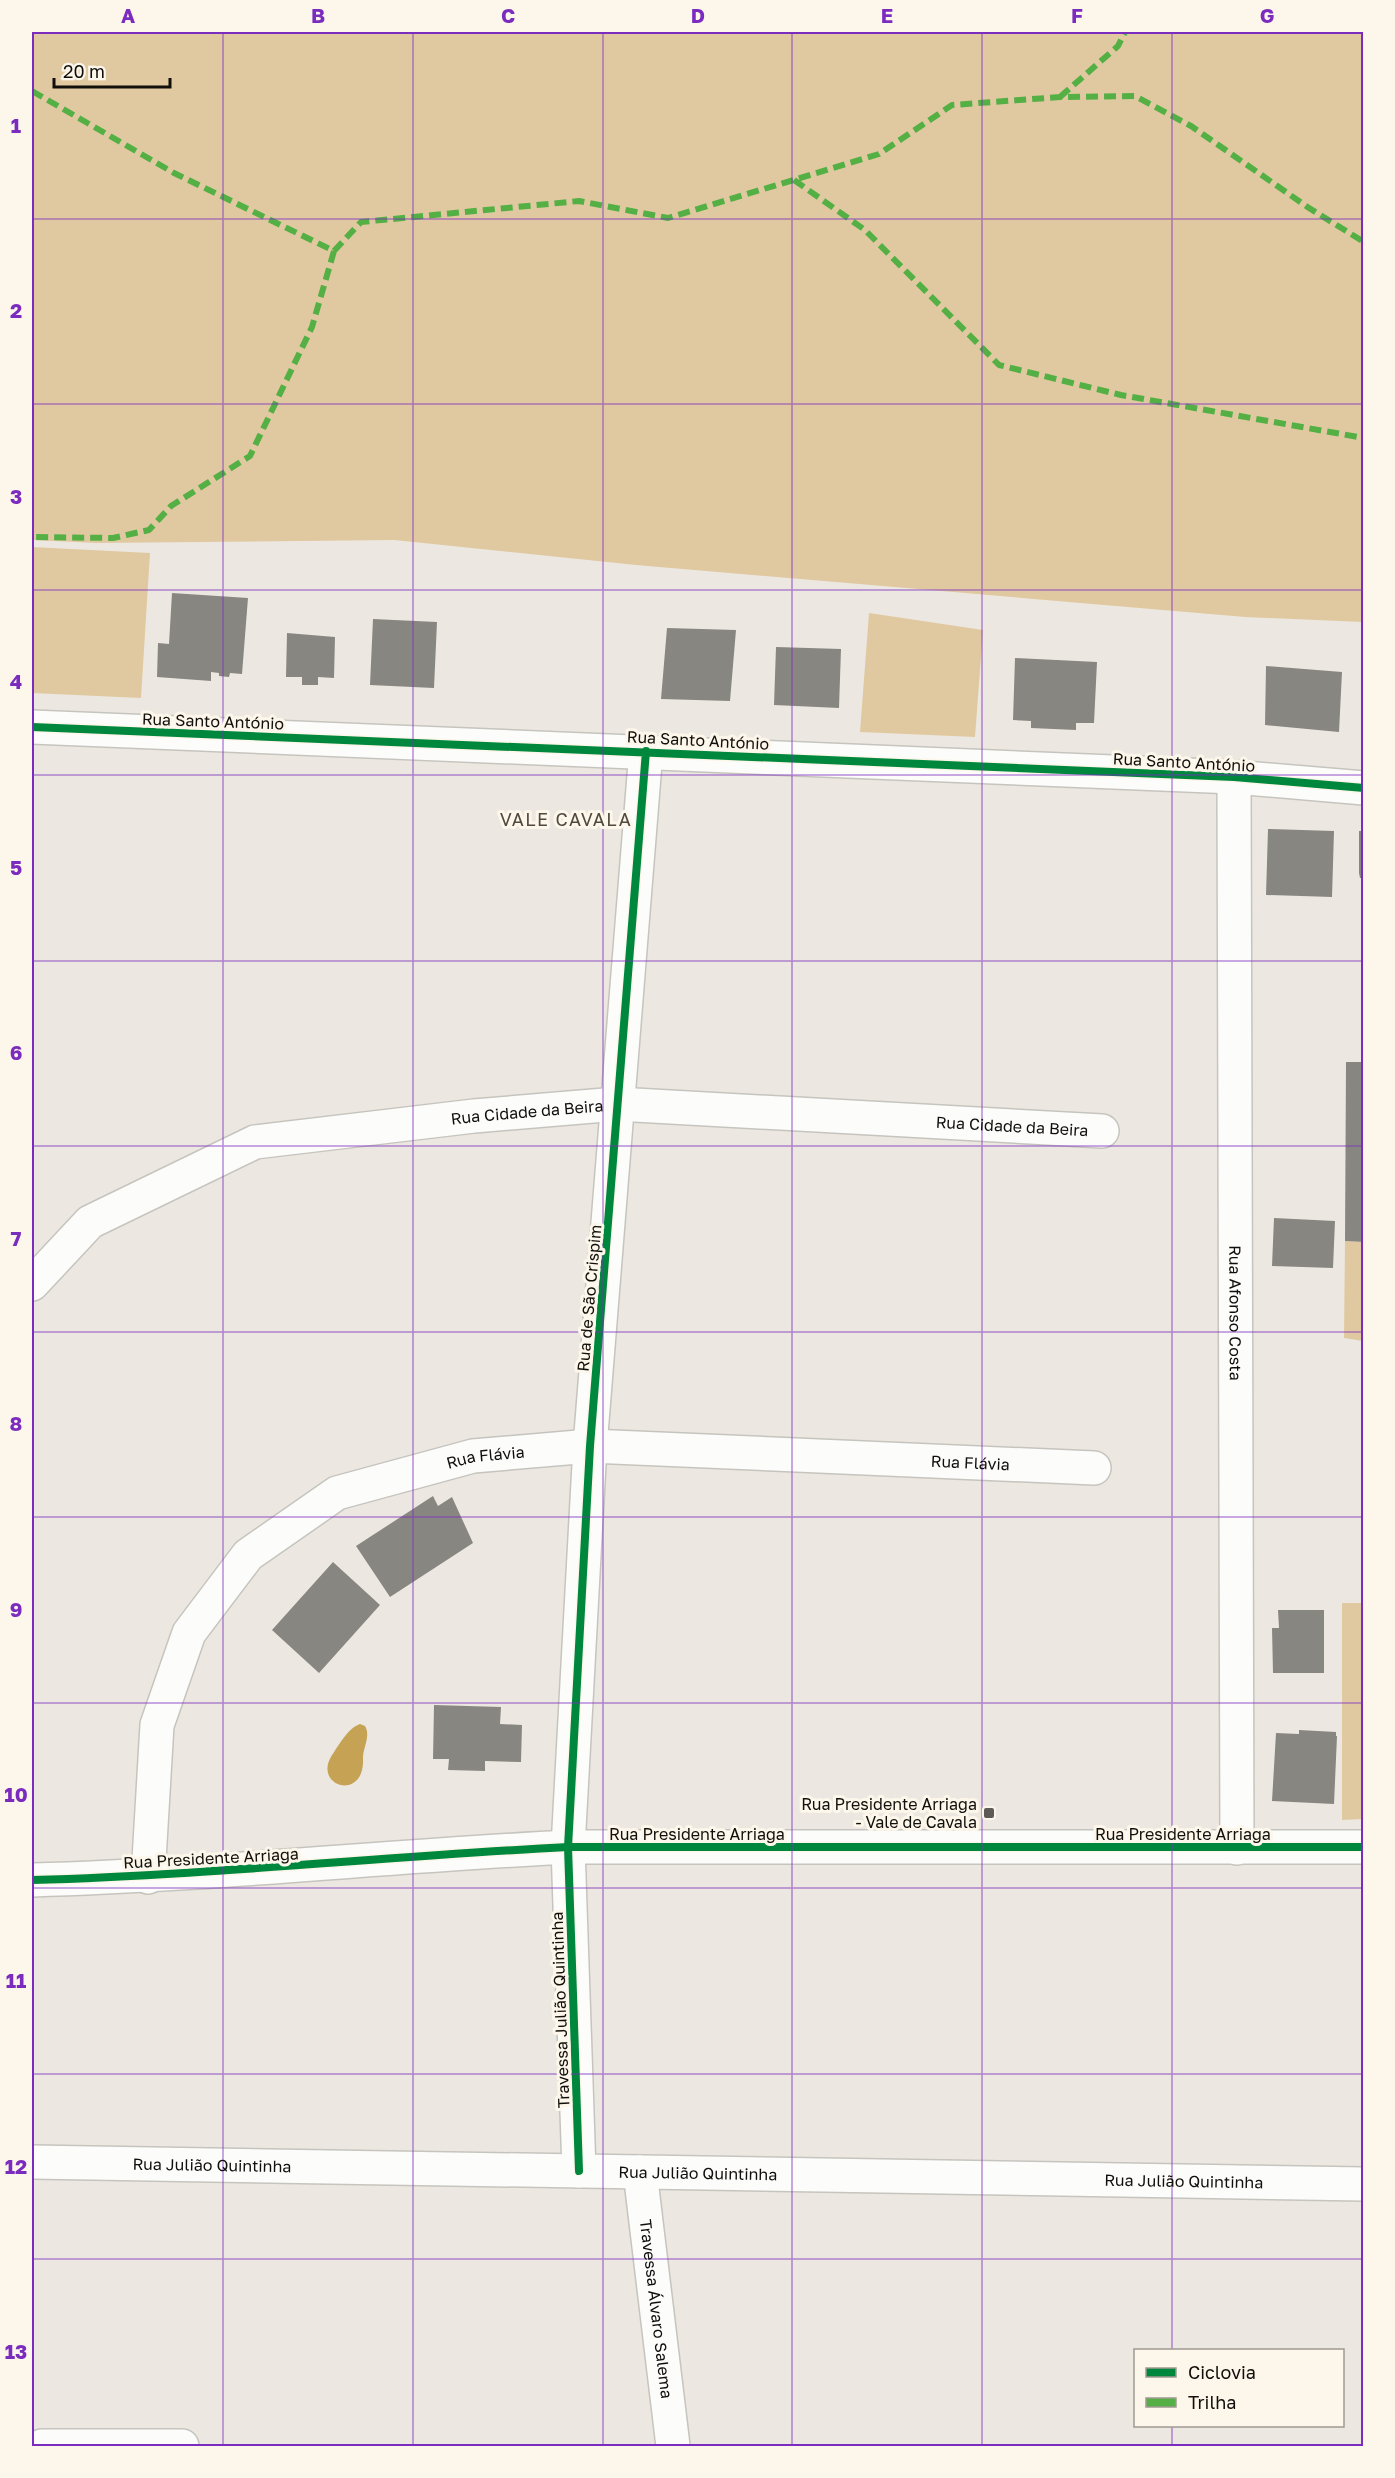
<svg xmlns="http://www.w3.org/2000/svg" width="1395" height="2478" font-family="'Golos Text',sans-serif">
<rect width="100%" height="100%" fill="#ece8e1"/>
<path fill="#e0c9a0" d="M32 32H1363V622L1245 617 636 565 394 540 96 543 32 540Z
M32 547 150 553 141 698 32 693Z
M869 613 983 630 975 737 860 732Z
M1345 1241 1363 1242V1341L1344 1338Z
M1342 1603H1363V1819L1342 1820Z"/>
<path fill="#c5a254" d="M360 1724 365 1726C371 1736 363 1747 363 1758 365 1798 322 1789 328 1764 330 1757 336 1749 340 1743 345 1736 351 1727 360 1724Z"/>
<path fill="#888681" d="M172 593 248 598 242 674 230 673 229 677 219 676V673L211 672V681L157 677 158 643 169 644Z
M373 619 437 622 434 688 370 685Z
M667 628 736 630 730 701 661 699Z
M287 633 335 637 334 678 318 677V685H302V677H286Z
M776 647 841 649 839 708 774 705Z
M1015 658 1097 662 1094 723H1076V730L1031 728V721L1013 720Z
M1266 666 1342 672 1339 732 1265 725Z
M1268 829 1334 831 1332 897 1266 895Z
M1359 831H1364V878H1360L1359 873Z
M1346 1062H1364V1242L1345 1241Z
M1274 1218 1335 1221 1333 1268 1272 1266Z
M433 1496 438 1506 452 1497 473 1543 390 1597 356 1546Z
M333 1562 380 1605 319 1673 272 1630Z
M1278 1610H1324V1673H1273L1272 1628H1279Z
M434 1705 501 1707 500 1724 522 1725 521 1762 485 1761V1771L448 1770 449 1759H433Z
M1299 1730 1336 1732V1736H1337L1334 1804 1272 1801 1276 1733 1299 1734Z"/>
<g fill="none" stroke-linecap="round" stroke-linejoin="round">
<g stroke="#c6c4be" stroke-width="36">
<g id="minor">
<path d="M32 727 1234 777 1364 788"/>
<path id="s1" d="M1234 777 1237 1848"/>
<path id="s2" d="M32 1284 90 1222 255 1142 474 1116 617 1104 1102 1131"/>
<path id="s3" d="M148 1877 157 1725 189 1633 248 1555 337 1493 473 1456 590 1446 1094 1468"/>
<path d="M32 1880C211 1875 389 1856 568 1847H1364"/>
<path id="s4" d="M32 2162 1364 2184"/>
<path d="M579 2171 568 1847 590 1446 646 751"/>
<path id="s5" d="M640 2172 673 2446"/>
<path d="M42 2446H182"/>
</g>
</g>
<use href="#minor" stroke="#fcfcfa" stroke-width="33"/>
<path stroke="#54b044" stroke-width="6" stroke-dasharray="12 6" stroke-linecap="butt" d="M32 91 174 173 334 251 312 327 250 456 171 506 149 530 113 538 32 537
M1060 97 1118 46 1125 32
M794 180 865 230 999 365 1121 395 1364 438
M334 251 361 222 579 201 668 218 879 154 952 105 1060 97 1135 96 1191 126 1309 208 1364 242"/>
<g stroke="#fdf6ea" stroke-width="11">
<path id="cycleway" d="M32 727 1234 777 1364 788
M32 1880C211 1875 389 1856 568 1847H1364
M579 2171 568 1847 590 1446 646 751"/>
</g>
<use href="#cycleway" stroke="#00873e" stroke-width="8"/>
</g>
<path fill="none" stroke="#7b2cbf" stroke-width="1.5" stroke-opacity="0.55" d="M223 32V2446M413 32V2446M603 32V2446M792 32V2446M982 32V2446M1172 32V2350M32 219H1364M32 404H1364M32 590H1364M32 775H1364M32 961H1364M32 1146H1364M32 1332H1364M32 1517H1364M32 1703H1364M32 1888H1364M32 2074H1364M32 2259H1364M1172 2426V2446"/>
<rect fill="#5e5b56" stroke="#fdf6ea" stroke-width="2" x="983" y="1807" width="12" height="12" rx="3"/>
<g text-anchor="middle" stroke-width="6" stroke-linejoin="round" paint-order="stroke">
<g font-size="16" fill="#110f0b" stroke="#fdf6ea">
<text transform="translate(213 721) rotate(2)" y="6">Rua Santo António</text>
<text transform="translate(698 740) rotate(3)" y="6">Rua Santo António</text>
<text transform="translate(1184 762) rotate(3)" y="6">Rua Santo António</text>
<text dy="6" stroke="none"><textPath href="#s2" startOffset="542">Rua Cidade da Beira</textPath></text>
<text dy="6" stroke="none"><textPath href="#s2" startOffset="1028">Rua Cidade da Beira</textPath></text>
<text transform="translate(589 1298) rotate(-85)" y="6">Rua de São Crispim</text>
<text dy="6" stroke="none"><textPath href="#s1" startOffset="536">Rua Afonso Costa</textPath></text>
<text dy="6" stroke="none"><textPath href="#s3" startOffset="609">Rua Flávia</textPath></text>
<text dy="6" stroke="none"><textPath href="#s3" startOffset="1095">Rua Flávia</textPath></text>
<text x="697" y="1840">Rua Presidente Arriaga</text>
<text x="1183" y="1840">Rua Presidente Arriaga</text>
<text transform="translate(211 1858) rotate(-3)" y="6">Rua Presidente Arriaga</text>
<text transform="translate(560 2010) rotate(-92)" y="6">Travessa Julião Quintinha</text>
<text dy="6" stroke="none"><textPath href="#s4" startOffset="180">Rua Julião Quintinha</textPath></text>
<text dy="6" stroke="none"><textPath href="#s4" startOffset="666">Rua Julião Quintinha</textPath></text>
<text dy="6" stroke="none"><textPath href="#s4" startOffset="1152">Rua Julião Quintinha</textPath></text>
<text dy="6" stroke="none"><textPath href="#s5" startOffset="138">Travessa Álvaro Salema</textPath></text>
</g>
<g font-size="16" fill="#110f0b" stroke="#fdf6ea" text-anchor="end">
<text x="977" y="1810">Rua Presidente Arriaga<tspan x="977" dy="18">- Vale de Cavala</tspan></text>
</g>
<g font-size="18" letter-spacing="1.5" fill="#4f493f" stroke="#fdf6ea">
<text x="566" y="826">VALE CAVALA</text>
</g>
</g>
<rect width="1395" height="2478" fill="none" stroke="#fdf6ea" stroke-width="66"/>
<rect x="1134" y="2349" width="210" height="78" fill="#fdf6ea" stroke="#9f9a91" stroke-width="1.5"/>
<rect x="1146" y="2368" width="30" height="9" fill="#00873e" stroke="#9f9a91" stroke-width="1.5"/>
<text x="1188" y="2379" font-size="18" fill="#110f0b">Ciclovia</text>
<rect x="1146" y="2398" width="30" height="9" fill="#54b044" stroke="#9f9a91" stroke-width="1.5"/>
<text x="1188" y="2409" font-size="18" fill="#110f0b">Trilha</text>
<path d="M54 78v9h116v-9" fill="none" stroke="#110f0b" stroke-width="3"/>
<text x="63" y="78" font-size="18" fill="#110f0b" stroke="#fdf6ea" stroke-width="4.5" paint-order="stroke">20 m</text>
<rect x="33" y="33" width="1329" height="2412" fill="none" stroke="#7b2cbf" stroke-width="2"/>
<g font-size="20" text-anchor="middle" font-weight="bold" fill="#7b2cbf">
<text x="128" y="23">A</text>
<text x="318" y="23">B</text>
<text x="508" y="23">C</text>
<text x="698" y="23">D</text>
<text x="887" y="23">E</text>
<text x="1077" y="23">F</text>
<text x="1267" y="23">G</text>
<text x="16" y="133">1</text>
<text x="16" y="318">2</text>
<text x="16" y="504">3</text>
<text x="16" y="689">4</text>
<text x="16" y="875">5</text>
<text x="16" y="1060">6</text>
<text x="16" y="1246">7</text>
<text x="16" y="1431">8</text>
<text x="16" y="1617">9</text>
<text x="16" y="1802">10</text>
<text x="16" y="1988">11</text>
<text x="16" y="2174">12</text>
<text x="16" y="2359">13</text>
</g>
</svg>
